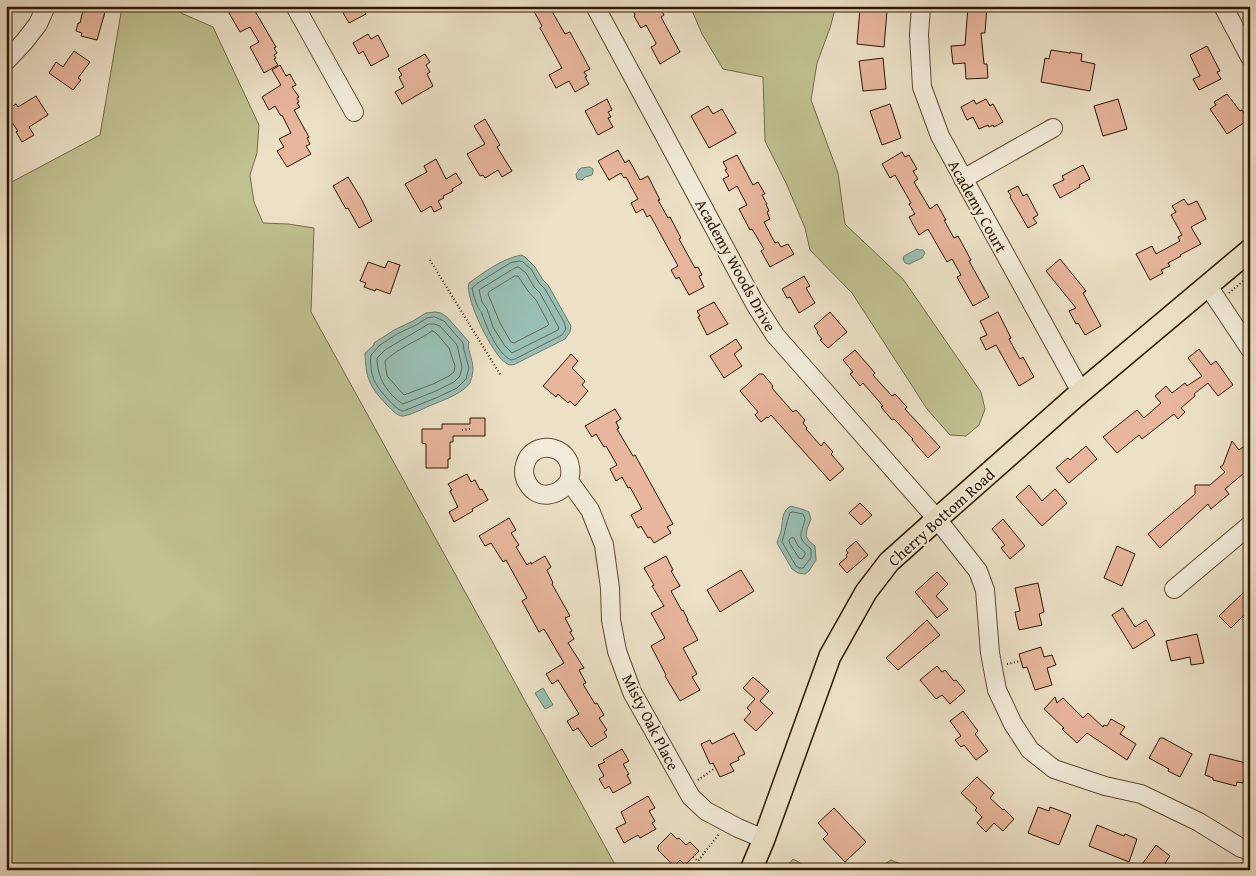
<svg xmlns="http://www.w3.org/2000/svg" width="1256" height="876" font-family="'Gentium Book Plus',serif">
<rect width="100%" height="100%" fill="#ece1c7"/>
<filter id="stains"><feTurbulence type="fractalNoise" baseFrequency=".004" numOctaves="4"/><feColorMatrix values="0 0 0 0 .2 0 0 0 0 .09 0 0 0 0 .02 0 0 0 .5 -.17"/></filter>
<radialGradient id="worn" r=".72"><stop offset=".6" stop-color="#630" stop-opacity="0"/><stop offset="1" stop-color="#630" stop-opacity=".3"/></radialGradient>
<path fill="#c0c090" stroke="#766b48" d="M123 6H175L181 13 213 27 259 125 257 153 250 175 254 202 263 223 288 224 314 228 311 312 618 870H6V185L100 135 121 13Z
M690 6H831L834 13 830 28 817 63 811 100 838 173 845 224 903 279 981 392 985 409 979 425 966 436 950 435 927 409 852 293 810 250 805 228 786 183 765 141 763 77 723 69 702 34Z
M793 859 813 870H784Z
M891 860 915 870H876Z"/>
<path fill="#99beb3" stroke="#6e7b6b" d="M590 167 593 169V172L592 175 585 177 582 180 577 179 576 174 581 168Z
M917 249 920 250H923L925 253 922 258 909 264 905 263 903 259 904 256Z
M521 255 525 257 535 267 543 280 548 285 552 292 571 326 570 332 565 339 517 363C513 365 510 366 506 363 493 356 464 297 469 283 484 272 502 259 521 255Z
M435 312 441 313 447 317 469 342C466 352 476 361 472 376 472 377 470 382 470 383 463 393 444 400 434 404 426 407 408 417 401 416 396 415 390 408 386 404 369 386 366 378 365 353L374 345V343L394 330 413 321 426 313Z
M791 506C797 508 804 509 809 512L811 519 807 529 806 536 809 541 815 546 816 560 809 571 805 574 798 573 792 569 777 543C778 538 780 535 781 531 783 522 781 511 791 506Z
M543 688 553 705 545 709 535 693Z"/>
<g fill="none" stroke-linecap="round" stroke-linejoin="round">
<path stroke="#636a5a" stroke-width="1" d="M520 261 523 262 531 269 539 283 545 289 564 322 566 329 562 335 515 359 511 360C497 353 487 328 482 314 480 309 480 312 478 307 475 301 473 294 472 288L478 283 510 263Z
M518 267 520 268 526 273 534 287 540 293 559 328 558 330 512 353 505 346 493 327 487 309 482 302 479 290 482 288 513 269Z
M515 276H518L528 291 536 300 549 324 547 326 514 343 511 342 500 323 488 294 489 292Z
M435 317 444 321 463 343 464 350 469 368 466 379 457 388 438 397 406 410C405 410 404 411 402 411 395 409 378 389 375 382 371 374 370 364 371 355L380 345 397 334 416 325 427 318Z
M429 324H434L440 326 457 345 462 367 460 376 454 382 436 391 403 404C387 394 377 377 377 358L385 350Z
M432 331 435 332 449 348 455 366 454 372 449 376 433 384 404 395 387 376 385 361C398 348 416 342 432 331Z
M793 512 803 514 805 519C802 535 795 536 811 549V558L803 568H799L796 566 782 542C785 533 786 523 790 513Z
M791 538H794L798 546 805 552V555L802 559 799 558 790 544 789 541Z"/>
</g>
<path fill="#e7b69d" stroke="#2d1600" d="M84 6H97L96 10 105 12 97 40 81 36 82 33 76 31 78 23H80Z
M234 6H252L276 47 274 48 277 53 274 55 276 58 274 59 278 65 264 73 250 47 259 42 250 27 240 32 229 13 236 9Z
M339 6H361L366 14 349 23Z
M531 6H549L565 34 570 32 590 69 584 72 587 76 585 77 589 84 575 92 569 81 556 88 549 75 562 68 540 28 542 26Z
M631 6H659L664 15 661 17 680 52 660 64 651 47 655 45 656 43 646 25 641 28 634 16 635 15Z
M968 6H987L985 33H981L984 64H987L988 78 966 79 965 63 953 64 951 46 965 45Z
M860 8 887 11 884 47 857 44Z
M368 34 371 39 378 35 389 56 371 66 363 51 359 54 353 43Z
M1207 46 1220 71 1217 72 1221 79 1199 90 1193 79 1200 76 1190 55Z
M1051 50 1070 53V52L1082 54 1081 61 1095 64 1090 91 1041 82 1045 58 1049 59Z
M74 51 90 62 78 78 81 80 73 90 49 73 56 62 63 67Z
M425 54 430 62 426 65 430 72 427 74 433 86 402 104 395 92 404 87 399 77 402 75 398 69Z
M883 58 886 89 863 91 859 61Z
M280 65 286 76 290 74 296 85 292 87 299 97 297 98 299 102 297 103 300 107 294 110 309 137 307 138 310 144 306 146 311 154 287 167 277 151 284 147 279 139 291 133 282 115 281 116 275 106 269 110 262 97 281 85 272 70Z
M1227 94 1240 111 1242 110 1248 120 1227 134 1210 109 1216 105 1214 102Z
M36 96 48 115 29 127 34 135 22 142 16 132 18 131 6 114V110L16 104 18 107Z
M607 99 612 110 608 112 611 117 608 118 613 127 598 135 585 111Z
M986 99 990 106 993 104 1003 122 994 127 993 125 989 127 988 125 979 129 973 117 967 120 961 107 974 100 976 104Z
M1118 99 1127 129 1103 136 1094 106Z
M890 104 901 138 882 145 870 111Z
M708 106 713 114 722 109 736 133 709 148 691 116Z
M485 119 500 145 497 147 512 171 502 177 498 170 485 178 483 175 480 176 467 154 485 144 474 126Z
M618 150 625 163 629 160 640 180 648 176 660 200H658L668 218 670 217 681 238 679 239 695 268 698 267 702 275 699 276 704 287 689 295 679 277 676 279 671 270 678 266 650 215 647 217 643 209 636 213 631 203 638 199 626 177 624 178 621 173 609 180 598 161Z
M902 152 905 157 909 155 917 169 913 171 918 179 914 182 930 209 937 204 946 220H944L954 238 958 236 971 260 969 261 989 297 973 306 957 277 961 275 952 259 947 262 928 229 919 235 909 217 915 214 909 204 911 203 895 175 890 178 882 164Z
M737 155 753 185 758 182 765 194 762 195 767 204H766L769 211 767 212 770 219 764 222 775 243 778 242 781 247 788 244 794 254 770 267 761 251 764 249 752 229 750 230 739 209 747 205 737 186 729 191 723 179 729 176 725 170 727 169 723 162Z
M436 159 446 179 456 173 462 183 452 189 453 191 443 196 444 198 438 201 442 208 434 212 431 206 421 212 405 184 427 172 424 166Z
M1083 165 1090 179 1079 185 1080 187 1060 198 1053 185 1064 180 1062 176Z
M348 177 362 200 372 221 359 228 348 208 346 209 333 186Z
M1018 186 1023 196 1027 194 1038 215 1033 218 1037 223 1028 228 1010 197 1011 196 1008 191Z
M1184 199 1188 205 1197 201 1206 219 1191 227 1201 244 1180 255 1181 256 1168 263 1170 266 1161 270 1163 273 1150 280 1136 254 1152 246 1156 254 1180 241 1178 237 1182 235 1171 215 1176 212 1172 206Z
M1060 259 1086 291 1083 293 1101 326 1085 335 1078 323 1076 324 1069 311 1076 308 1046 271Z
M388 261 400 265 390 294 376 289 375 291 364 287 366 283 360 281 368 262 385 268Z
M804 276 810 286 806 288 815 303 799 313 790 297 787 298 782 289Z
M714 302 728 324 707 335 698 317 700 316 697 311Z
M830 312 847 332 828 348 820 340 822 339 817 333 818 332 814 326Z
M998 312 1011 338 1009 339 1020 359 1023 357 1034 377 1019 386 996 345 986 350 980 338 987 335 980 321Z
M736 339 742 348 734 354 742 366 724 378 710 356Z
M1199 349 1211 365 1216 361 1233 385 1218 396 1208 383 1194 394 1195 396 1181 408 1185 412 1178 419 1174 414 1142 439 1139 435 1117 453 1103 437 1137 410 1144 418 1161 403 1155 396 1166 386 1172 393 1185 383 1187 386 1202 376 1188 358Z
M855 350 875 373 873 375 892 396 895 394 907 407 905 409 940 447 928 458 912 440 913 439 894 419 892 420 881 407 883 406 863 383 860 386 850 374 853 372 843 360Z
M571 354 578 361 572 368 585 381 582 385 588 391 575 406 570 401 568 403 558 394 556 397 543 386Z
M759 374H763L773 386 772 388 793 412 796 410 805 420 803 423 807 428 806 429 821 446 824 442 833 452 831 454 844 469 830 481 771 415 768 418 767 417 761 422 755 415 758 412 740 391Z
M615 409 621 419 616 422 619 428 617 429 633 456 635 455 673 524 667 527 671 533 654 543 650 537 648 538 641 526 638 528 631 515 642 509 630 487 628 488 622 477 616 481 610 469 617 465 606 446 604 447 596 434 592 437 585 426Z
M470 418H485V436H453V442H450V459H448V468H426V444L422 443V429H442V424H470Z
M1232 441 1239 450 1250 442V468L1225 489 1229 494 1211 509 1208 504 1160 548 1148 534 1195 494V485H1210L1225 472 1220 467 1223 465Z
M1086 446 1097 459 1069 483 1056 468 1068 458 1070 460Z
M467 474 471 482 475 480 480 490 482 489 488 500 472 509 473 511 454 522 449 512 458 507 450 491 452 490 448 484Z
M1029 485 1042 501 1055 489 1067 503 1042 526 1016 497Z
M860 503 872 515 861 525 849 513Z
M509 518 516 530 511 533 519 545 516 547 527 565 531 562V564L545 556 551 567 547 570 553 583 552 584 570 616 565 618 572 631 570 632 574 639 568 643 584 668 579 670 586 683 583 684 595 704 597 703 604 715 599 718 607 730 604 732 607 737 591 747 578 728 573 731 567 721 579 714 558 680 552 684 546 674 564 663 544 629 539 632 522 601 527 598 506 560 503 562 491 543 485 546 479 536Z
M1003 519 1025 546 1010 559 1001 548 1005 545 992 529Z
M856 541 868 555 847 573 839 564 847 557 846 555 848 553 846 550Z
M1117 546 1135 554 1122 586 1104 578Z
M666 556 673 570 671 571 680 586 671 591 682 611 683 610 688 620H687L698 640 683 648 697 674 692 677 700 690 680 701 665 676 666 675 651 646 665 638 651 613 664 606 652 586 654 585 644 568Z
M741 570 754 591 720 612 707 590Z
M937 572 948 584 936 596 948 609 937 618 915 592Z
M1038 583 1044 612 1039 614 1042 625 1019 630 1015 612 1020 611 1015 588Z
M1245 591 1250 595V609L1231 628 1219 616Z
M1123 608 1135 627 1146 620 1155 635 1133 649 1112 615Z
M927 620 940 635 898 670 886 658Z
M1197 634 1204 663 1191 665 1190 657 1171 661 1166 641Z
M1041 647 1044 657 1052 655 1056 665 1047 668 1052 685 1035 690 1027 667 1023 668 1019 654Z
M937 666 942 672 945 670 954 681 956 680 965 691 950 704 942 695 936 699 920 680Z
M753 677 769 691 760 701 773 713 756 731 744 720 751 712 747 708 755 699 743 688Z
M1055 697 1057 703 1063 698 1083 718 1088 713 1103 727 1104 725 1107 726 1111 719 1125 727 1120 734 1136 744 1127 760 1087 733 1077 743 1062 729 1064 728 1044 709Z
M963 711 978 731 975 734 988 751 976 760 964 745 961 747 955 740 961 736 950 721Z
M734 733 745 754 738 757 739 760 730 764 734 771 720 777 713 763 710 764 701 744 710 740 712 744Z
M1160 738H1163L1192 754 1180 777 1168 771 1169 769 1149 758Z
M622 749 629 761 623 764 629 774 627 775 631 783 613 793 609 786 605 789 599 779 604 776 598 765 605 762 603 760Z
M1210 754 1250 764V777L1245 776 1243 783 1237 782 1236 786 1213 780V778L1205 775Z
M977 777 994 793 990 798 1003 810 1004 809 1014 819 1003 831 994 823 986 832 977 823 982 817 975 810 977 808 961 793Z
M648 796 655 808 649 811 655 821 652 823 656 829 640 838 638 835 624 843 616 828 626 823 621 812Z
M1038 807 1049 811 1050 807 1071 815 1059 845 1028 833Z
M834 808 866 842 845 862 823 839 828 834 818 823Z
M1097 825 1124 836 1125 834 1137 839 1129 862 1089 846Z
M671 833 677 839 679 838 686 845 690 842 699 851 685 865 680 860 674 866 658 850V846Z
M1156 845 1170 856 1165 863 1174 870H1138Z"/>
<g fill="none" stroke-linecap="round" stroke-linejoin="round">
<g stroke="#5d4932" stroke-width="20">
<path id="minor" d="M295 6 354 112
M595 6 755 304 775 335 937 519 978 571 985 590 990 653 997 690 1013 724 1030 750 1054 769 1105 786 1141 794 1199 822 1241 848 1250 851
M921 6 919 35 922 87 940 136 1081 392
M1223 6 1250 57
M6 61 24 42 38 24 46 6
M963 179 1053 128
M1208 286 1250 349
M569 481C559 496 538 501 528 484 524 478 523 472 525 465 532 436 579 445 569 481L590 510 604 545 610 588 611 620 617 651 632 692 691 797 706 811 738 828 764 839
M1174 589 1250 525"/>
</g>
<g stroke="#2d1600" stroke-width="24">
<path id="major" d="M751 870 764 839 830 656 866 592 889 562 937 519 1075 397 1250 250"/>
</g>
<path stroke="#2d1600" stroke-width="2" stroke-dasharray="1 2.5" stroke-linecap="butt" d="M430 260 501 376
M1229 293 1250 275
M462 430 470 429
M1007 664 1021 661
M698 780 715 768
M693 857 698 861 719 834"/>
<use href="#minor" stroke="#f3ecdb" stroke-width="18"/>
<use href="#major" stroke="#ece1c7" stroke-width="21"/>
</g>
<g text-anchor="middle" stroke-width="4" stroke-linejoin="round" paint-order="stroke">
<g font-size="16" fill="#2d1600" stroke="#f3ecdb">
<text transform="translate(978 206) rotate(61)" y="6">Academy Court</text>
<text transform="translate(736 265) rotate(61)" y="6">Academy Woods Drive</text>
<text transform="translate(941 517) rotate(-42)" y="6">Cherry Bottom Road</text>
<text transform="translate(651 722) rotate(63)" y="6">Misty Oak Place</text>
</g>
</g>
<rect width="1256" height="876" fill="none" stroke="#ece1c7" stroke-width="25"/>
<rect x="8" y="8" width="1241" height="861" fill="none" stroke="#2d1600" stroke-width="2.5"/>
<rect x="12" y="12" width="1231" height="851" fill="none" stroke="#2d1600"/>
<rect width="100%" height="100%" filter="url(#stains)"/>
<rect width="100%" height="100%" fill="url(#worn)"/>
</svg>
